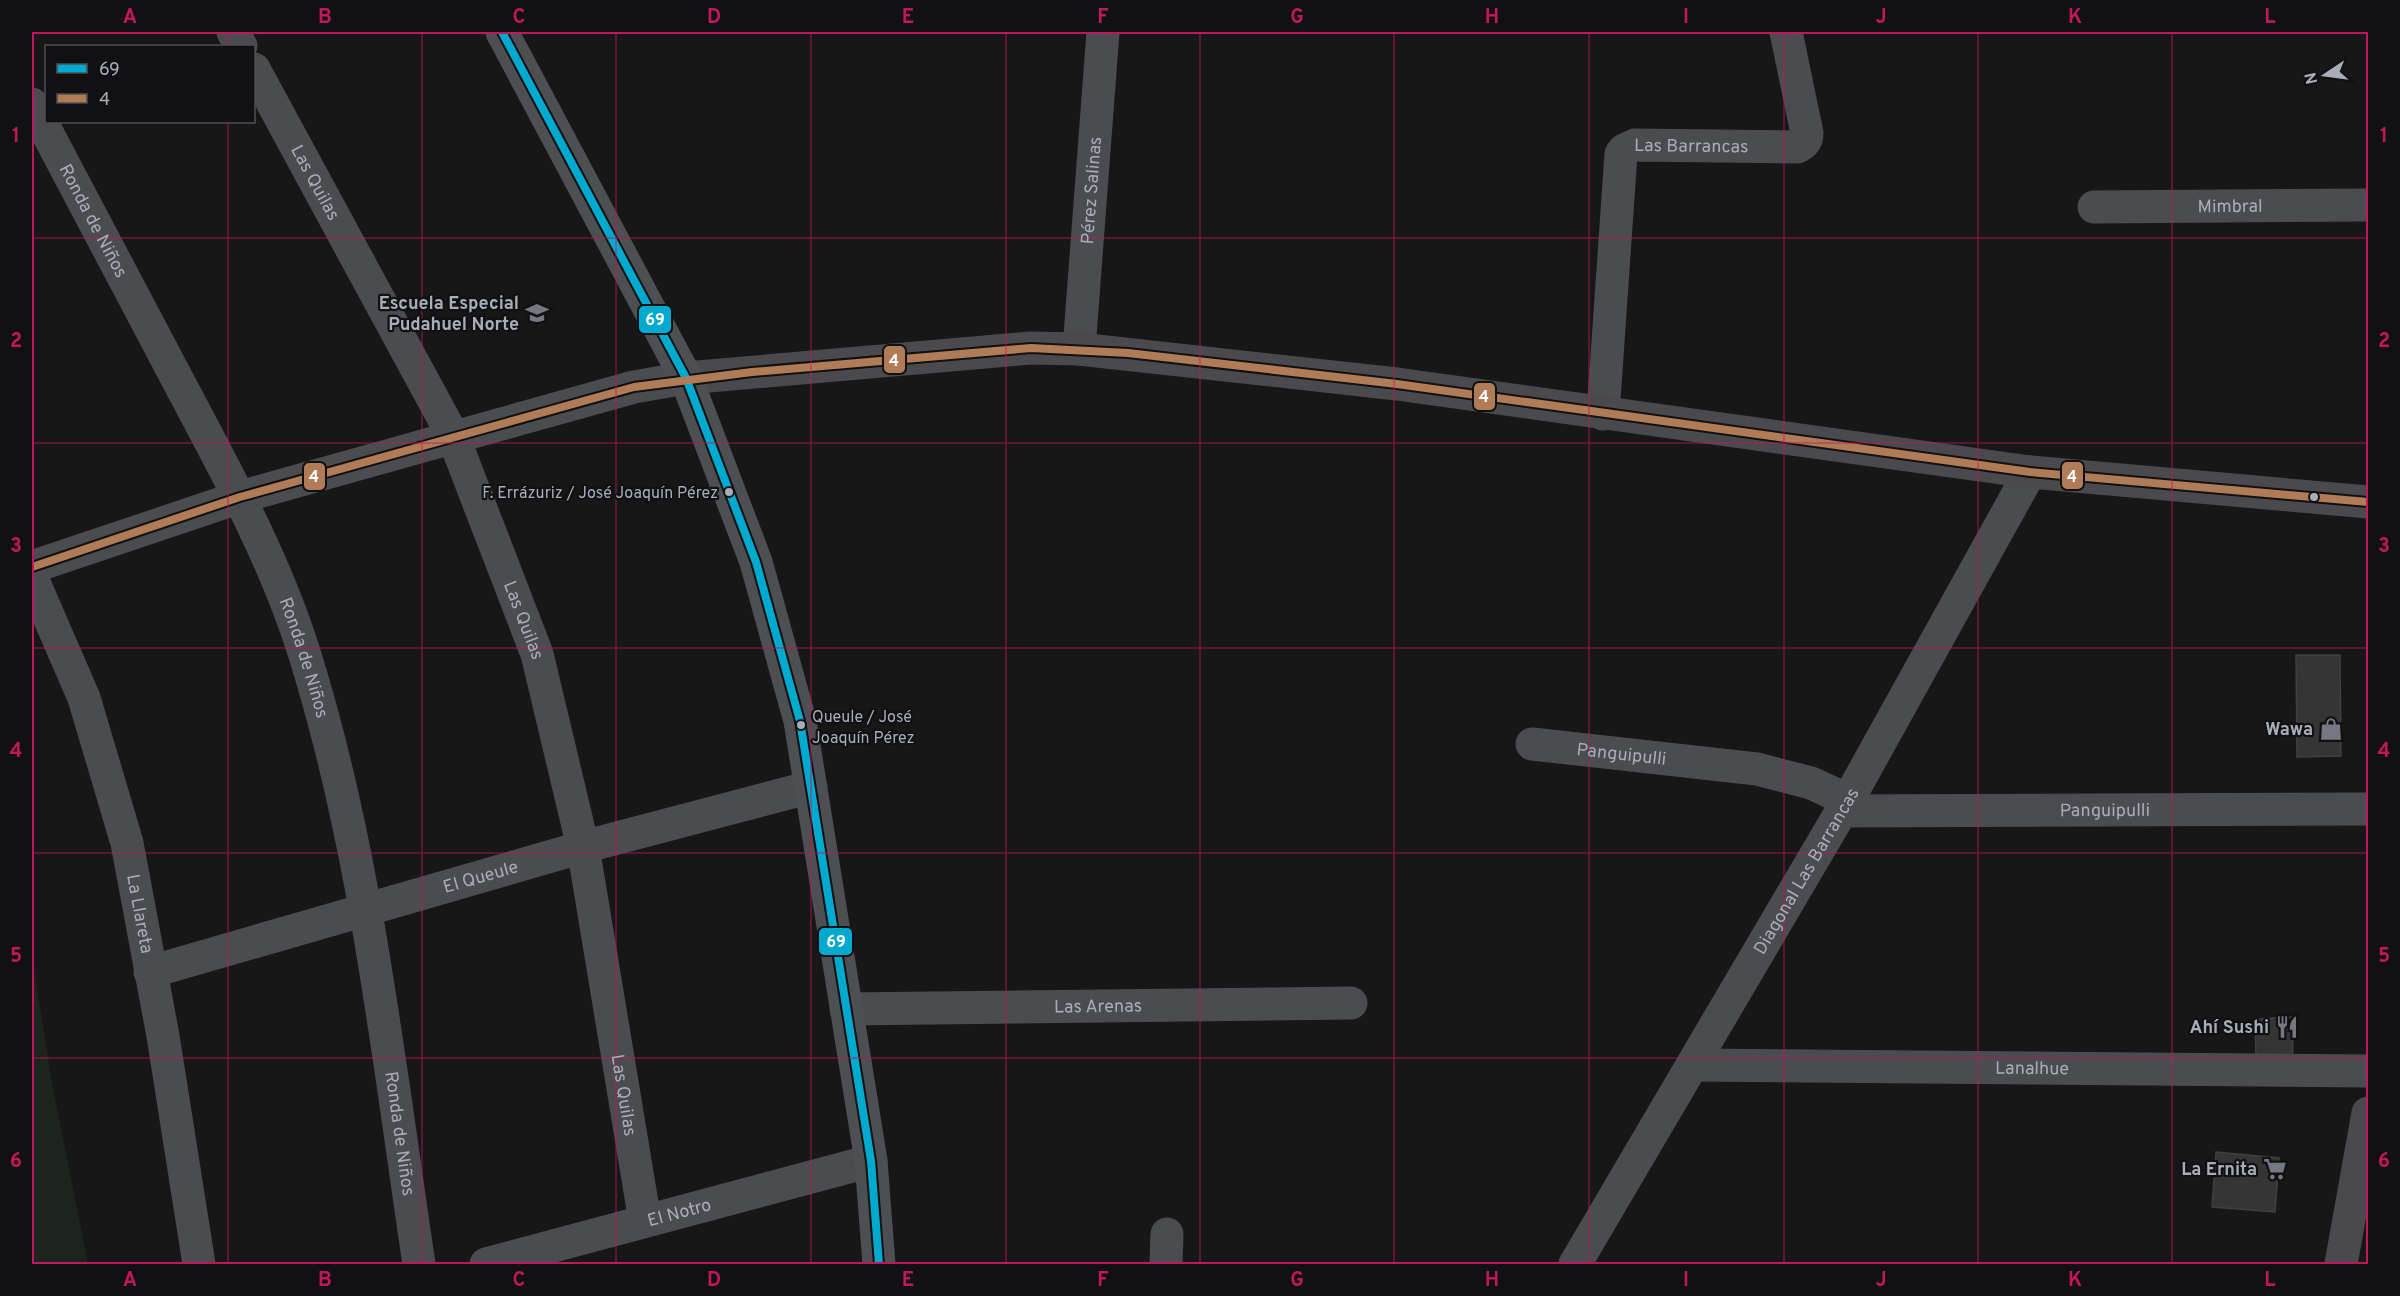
<svg xmlns="http://www.w3.org/2000/svg" width="2400" height="1296" font-family="Overpass,sans-serif">
<rect width="100%" height="100%" fill="#171717"/>
<path fill="#1d241e" d="M32 957 53 1088 88 1264H32Z"/>
<path fill="#353536" stroke="#3f4043" stroke-width="1.5" d="M2296 655H2340L2341 756 2297 757Z
M2292 1017 2293 1058 2256 1059 2255 1019Z
M2216 1152 2279 1158 2275 1212 2212 1207Z"/>
<g fill="none" stroke-linecap="round" stroke-linejoin="round">
<g stroke="#4b4c50" stroke-width="33">
<path d="M233 32 241 46"/>
<path id="s1" d="M254 69 453 436 537 654 583 847 645 1221"/>
<path id="s2" d="M32 104C82 199 132 294 183 390 227 473 274 558 303 649 366 848 388 1058 419 1264"/>
<path id="s3" d="M2094 207 2368 205"/>
<path id="s4" d="M1079 349 1103 32"/>
<path id="s5" d="M1603 414 1621 154 1624 150 1635 145 1797 147C1804 144 1807 141 1807 133L1786 32"/>
<path d="M32 567 240 497 634 387 686 378"/>
<path id="s6" d="M32 578 84 698 127 843 163 1036 199 1264"/>
<path id="s7" d="M1532 744 1757 769 1811 783 1848 800"/>
<path id="s8" d="M1841 811 2368 809"/>
<path id="s9" d="M150 972 583 847 811 787"/>
<path id="s10" d="M846 1009 1351 1003"/>
<path id="s11" d="M1694 1065 2368 1071"/>
<path id="s12" d="M486 1264 871 1161"/>
<path d="M1166 1264 1167 1234"/>
<path id="s13" d="M1575 1264 1848 800 2030 472"/>
</g>
<path stroke="#4a4a4e" stroke-width="33" d="M686 378 1031 348 1079 349 1397 384 2030 472 2368 502
M2341 1264 2368 1113"/>
<path stroke="#4d4f52" stroke-width="33" d="M502 32 686 378 756 562 800 721 871 1161 879 1264"/>
<g stroke="#111113" stroke-width="12">
<path id="bus-1" d="M502 32 686 378 756 562 800 721 871 1161 879 1264"/>
</g>
<g stroke="#111113" stroke-width="12">
<path id="bus-2" d="M32 567 240 497 634 387 752 372 1031 348 1128 353 1397 384 2030 472 2368 502"/>
</g>
<use href="#bus-1" stroke="#00a9ce" stroke-width="8"/>
<use href="#bus-2" stroke="#b07c57" stroke-width="8"/>
</g>
<path fill="none" stroke="#c2185b" stroke-width="1.5" stroke-opacity="0.55" d="M228 32V46M422 32V1264M616 32V1264M811 32V1264M1006 32V1264M1200 32V1264M1394 32V1264M1589 32V1264M1784 32V1264M1978 32V1264M2172 32V1264M228 122V1264M32 238H2368M32 443H2368M32 648H2368M32 853H2368M32 1058H2368"/>
<defs>
<g id="school-bare" transform="scale(1.8)"><path d="M0-5L7-2L0 1L-7-2ZM-4 1L0 2.5L4 1V4Q0 6-4 4Z" fill="#757880" stroke="#111113" stroke-width="2.5" paint-order="stroke"/></g>
<g id="shop-bare" transform="scale(1.8)"><path d="M-5-2.5h2.3a2.7 3.5 0 0 1 5.4 0H5L5.5 6h-11ZM-1.5-2.5h3a1.5 2.3 0 0 0-3 0Z" fill="#757880" stroke="#111113" stroke-width="2.5" paint-order="stroke"/></g>
<g id="restaurant-bare" transform="scale(1.8)"><path d="M-5-6h1v4h1v-4h1v4h1v-4h1v5L-1.5 .5V6h-2V.5L-5-1ZM5-6V6H3V1.5H1.5Q1.5-4 5-6Z" fill="#757880" stroke="#111113" stroke-width="2.5" paint-order="stroke"/></g>
<g id="supermarket-bare" transform="scale(1.8)"><path d="M-6-5.5h2.5l.6 2H6L4.5 2H-2.5L-4.4-4H-6ZM-1.5 3.2a1.3 1.3 0 1 0 .1 0ZM3 3.2a1.3 1.3 0 1 0 .1 0Z" fill="#757880" stroke="#111113" stroke-width="2.5" paint-order="stroke"/></g>
</defs>
<g fill-rule="evenodd">
<use href="#school-bare" x="537" y="313"/>
<use href="#shop-bare" x="2331" y="729"/>
<use href="#restaurant-bare" x="2287" y="1027"/>
<use href="#supermarket-bare" x="2275" y="1169"/>
</g>
<g fill="#a8adb8" stroke="#111113" stroke-width="2">
<circle cx="729" cy="492" r="5"/>
<circle cx="2314" cy="497" r="5"/>
<circle cx="801" cy="725" r="5"/>
</g>
<g text-anchor="middle" stroke-width="4.5" stroke-linejoin="round" paint-order="stroke">
<g font-size="16" fill="#a8adb8" stroke="#111113" text-anchor="end">
<text x="718" y="498">F. Errázuriz / José Joaquín Pérez</text>
<text x="812" y="722" text-anchor="start">Queule / José<tspan x="812" dy="21">Joaquín Pérez</tspan></text>
</g>
<g font-size="18" fill="#a8adb8" stroke="#111113">
<text dy="6" stroke="none"><textPath href="#s5" startOffset="334">Las Barrancas</textPath></text>
<text dy="6" stroke="none"><textPath href="#s1" startOffset="129">Las Quilas</textPath></text>
<text dy="6" stroke="none"><textPath href="#s4" startOffset="159">Pérez Salinas</textPath></text>
<text dy="6" stroke="none"><textPath href="#s3" startOffset="136">Mimbral</textPath></text>
<text dy="6" stroke="none"><textPath href="#s2" startOffset="132">Ronda de Niños</textPath></text>
<text dy="6" stroke="none"><textPath href="#s1" startOffset="615">Las Quilas</textPath></text>
<text dy="6" stroke="none"><textPath href="#s2" startOffset="618">Ronda de Niños</textPath></text>
<text dy="6" stroke="none"><textPath href="#s7" startOffset="90">Panguipulli</textPath></text>
<text dy="6" stroke="none"><textPath href="#s8" startOffset="264">Panguipulli</textPath></text>
<text dy="6" stroke="none"><textPath href="#s13" startOffset="456">Diagonal Las Barrancas</textPath></text>
<text dy="6" stroke="none"><textPath href="#s9" startOffset="344">El Queule</textPath></text>
<text dy="6" stroke="none"><textPath href="#s6" startOffset="354">La Llareta</textPath></text>
<text dy="6" stroke="none"><textPath href="#s10" startOffset="252">Las Arenas</textPath></text>
<text dy="6" stroke="none"><textPath href="#s11" startOffset="338">Lanalhue</textPath></text>
<text dy="6" stroke="none"><textPath href="#s1" startOffset="1101">Las Quilas</textPath></text>
<text dy="6" stroke="none"><textPath href="#s2" startOffset="1104">Ronda de Niños</textPath></text>
<text dy="6" stroke="none"><textPath href="#s12" startOffset="200">El Notro</textPath></text>
</g>
<g font-size="18" font-weight="bold" fill="#a8adb8" stroke="#111113" text-anchor="end">
<text x="519" y="309">Escuela Especial<tspan x="519" dy="21">Pudahuel Norte</tspan></text>
<text x="2313" y="735">Wawa</text>
<text x="2269" y="1033">Ahí Sushi</text>
<text x="2257" y="1175">La Ernita</text>
</g>
</g>
<g stroke="#111113" stroke-width="2">
<rect x="638" y="305" width="34" height="29" rx="6" fill="#00a9ce"/>
<rect x="883" y="345" width="23" height="29" rx="6" fill="#b07c57"/>
<rect x="1473" y="382" width="23" height="29" rx="6" fill="#b07c57"/>
<rect x="2061" y="461" width="23" height="29" rx="6" fill="#b07c57"/>
<rect x="303" y="462" width="23" height="29" rx="6" fill="#b07c57"/>
<rect x="818" y="927" width="35" height="29" rx="6" fill="#00a9ce"/>
</g>
<g font-size="16" text-anchor="middle" font-weight="bold" fill="#fff">
<text x="655" y="325">69</text>
<text x="894" y="366">4</text>
<text x="1484" y="402">4</text>
<text x="2072" y="482">4</text>
<text x="314" y="482">4</text>
<text x="836" y="947">69</text>
</g>
<rect width="2400" height="1296" fill="none" stroke="#111113" stroke-width="66"/>
<rect x="45" y="45" width="210" height="78" fill="#111113" stroke="#4d4f55" stroke-width="1.5"/>
<rect x="57" y="64" width="30" height="9" fill="#00a9ce" stroke="#4d4f55" stroke-width="1.5"/>
<text x="99" y="75" font-size="18" fill="#a8adb8">69</text>
<rect x="57" y="94" width="30" height="9" fill="#b07c57" stroke="#4d4f55" stroke-width="1.5"/>
<text x="99" y="105" font-size="18" fill="#a8adb8">4</text>
<g transform="translate(2325 75) rotate(257)" stroke="#111113" stroke-width="4.5" paint-order="stroke">
<path d="M0-4.5L10 22L0 15L-10 22Z" fill="#a8adb8"/>
<text y="-9" font-size="16" font-weight="bold" text-anchor="middle" fill="#a8adb8">N</text>
</g>
<rect x="33" y="33" width="2334" height="1230" fill="none" stroke="#c2185b" stroke-width="2"/>
<g font-size="20" text-anchor="middle" font-weight="bold" fill="#c2185b">
<text x="130" y="23">A</text>
<text x="325" y="23">B</text>
<text x="519" y="23">C</text>
<text x="714" y="23">D</text>
<text x="908" y="23">E</text>
<text x="1103" y="23">F</text>
<text x="1297" y="23">G</text>
<text x="1492" y="23">H</text>
<text x="1686" y="23">I</text>
<text x="1881" y="23">J</text>
<text x="2075" y="23">K</text>
<text x="2270" y="23">L</text>
<text x="16" y="142">1</text>
<text x="2384" y="142">1</text>
<text x="16" y="347">2</text>
<text x="2384" y="347">2</text>
<text x="16" y="552">3</text>
<text x="2384" y="552">3</text>
<text x="16" y="757">4</text>
<text x="2384" y="757">4</text>
<text x="16" y="962">5</text>
<text x="2384" y="962">5</text>
<text x="16" y="1167">6</text>
<text x="2384" y="1167">6</text>
<text x="130" y="1286">A</text>
<text x="325" y="1286">B</text>
<text x="519" y="1286">C</text>
<text x="714" y="1286">D</text>
<text x="908" y="1286">E</text>
<text x="1103" y="1286">F</text>
<text x="1297" y="1286">G</text>
<text x="1492" y="1286">H</text>
<text x="1686" y="1286">I</text>
<text x="1881" y="1286">J</text>
<text x="2075" y="1286">K</text>
<text x="2270" y="1286">L</text>
</g>
</svg>
